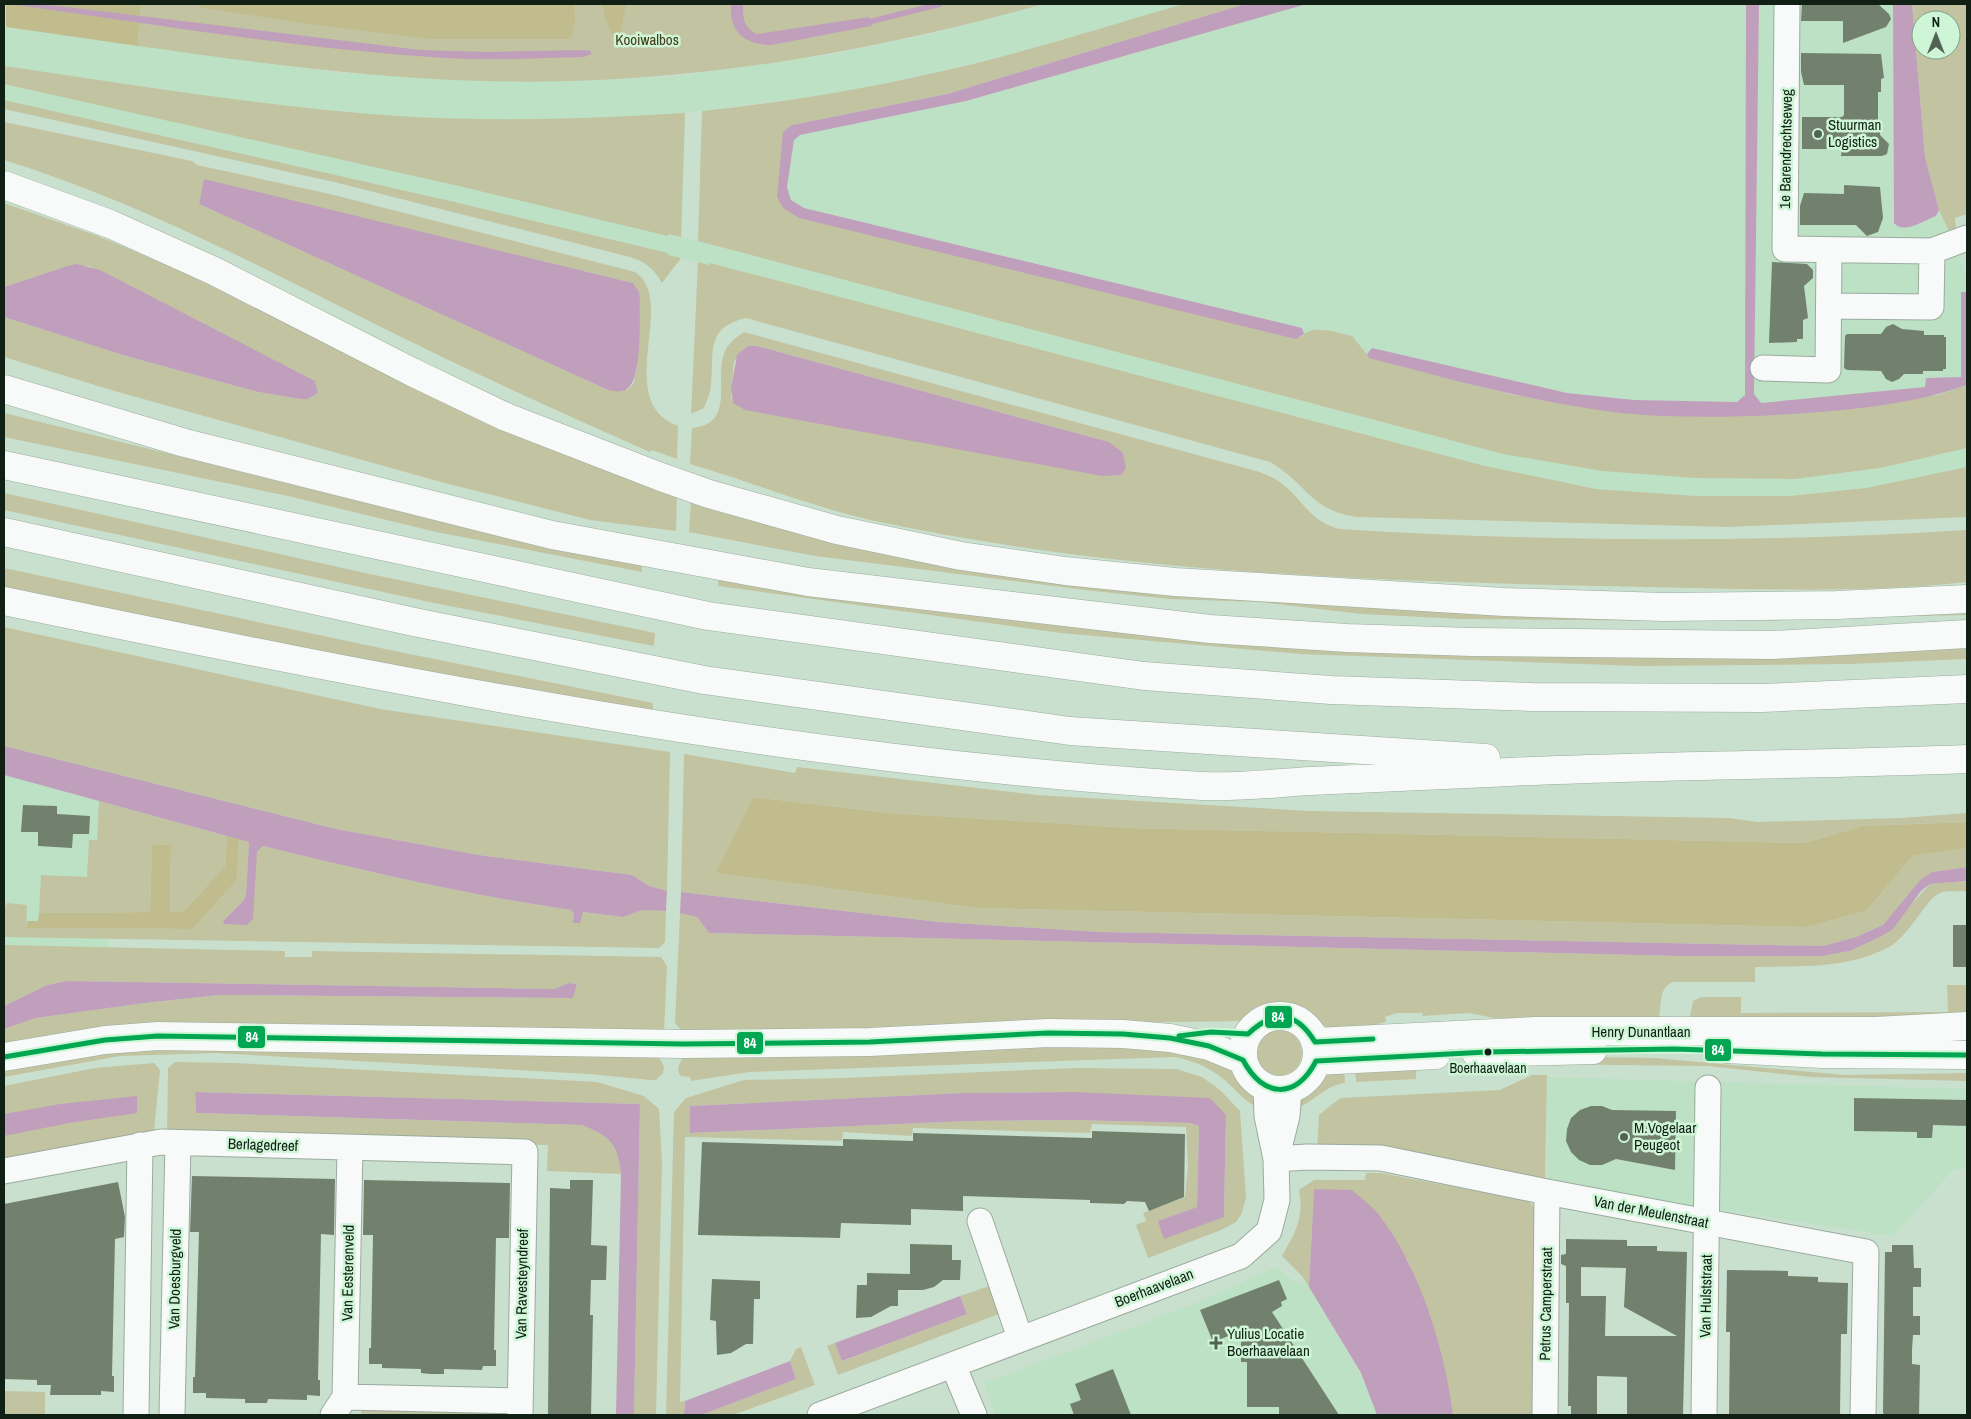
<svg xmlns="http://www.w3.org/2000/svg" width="1971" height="1419" font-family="'Archivo Narrow',sans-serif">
<rect width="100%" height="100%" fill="#cae0cf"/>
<path fill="#bde1c5" d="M1044 4H1183L1038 47 930 74 825 95 685 113 682 237 1503 454 1602 471 1694 478 1795 479 1880 468 1967 448V467L1866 488 1790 496H1696L1596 489 1485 467 710 263 709 265 668 255V253L446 200 4 100V27L342 73 482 81H565L677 76 822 56 931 34Z
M1307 4H1746L1745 395 1737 402 1634 400 1567 393 1372 348 1367 354 1352 336 1321 329 1304 334 1302 328 804 208 791 200 787 187 794 140 800 135 966 101Z
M1754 4H1913L1952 243 1967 275V381L1934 391 1755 408 1751 393Z
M4 762 110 790 108 969 4 964Z
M1547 1077 1967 1089V1169H1954L1893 1236 1547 1183Z
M1276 1267 1292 1280 1309 1287 1362 1377 1377 1415H996L984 1383 1194 1304Z"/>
<path fill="#c2c3a1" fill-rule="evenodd" d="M42 4H1044C860 55 673 87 482 81 366 78 253 62 138 46L139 17Z
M1183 4H1245L947 94 792 125 783 208 1301 337C1313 323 1337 333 1352 336L1370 358 1509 394 1622 413 1938 395 1967 385V448L1880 468 1795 479 1694 478 1602 471 1503 454 698 241 702 111C787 102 872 88 956 68 1033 50 1108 26 1183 4Z
M1912 4H1967V214L1955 218 1956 228 1949 231 1939 210 1925 157ZM1921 20H1951V50H1921Z
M4 66C135 85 266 107 398 116 494 122 590 119 685 113L681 237 669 234 668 236 450 184 4 84Z
M4 100 446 200 668 253V255L681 258 662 283C654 269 646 262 630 257L334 182 4 109Z
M4 122 192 161 197 165 330 194 635 272C679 301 611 400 678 426L677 459 652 450 650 452C560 412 471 372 383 328 259 266 136 201 4 160ZM204 180 633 283 640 298 637 369 633 384 627 390H608L199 204Z
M4 203 98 236 181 271 392 376 677 494 676 531 590 520 441 482 111 390 4 357V317L126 356 258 392 300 399H308L318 393 315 381 89 266H67L4 287Z
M698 262 709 265 710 263 1485 466 1596 489 1696 496H1790L1866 488 1967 467V517L1727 527 1357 517C1309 510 1308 484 1270 462L746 318C704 328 715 353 711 386 710 393 707 401 704 408L691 414Z
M744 332 1256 471C1262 473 1269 475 1275 479 1301 494 1306 520 1339 529 1548 542 1758 543 1967 530V582C1847 595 1725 588 1604 586 1360 581 1114 572 875 521 811 507 752 482 690 464L692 428C737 424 713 378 725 351 729 343 736 337 744 332ZM748 346H757L1109 442 739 407 731 398 734 362Z
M4 413 433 519 642 564V572L436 532 288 496 4 437Z
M4 493 370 574 655 633 654 646 434 603 4 510Z
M691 500 1059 577 1967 607V615L1671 621 1462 619 1362 614 1259 602 1170 599 1094 591 815 556 689 532Z
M4 568 385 649 653 703V714L305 650 4 588Z
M718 575 1025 619 1967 646V659L1849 664 1640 666 1301 654 1061 633 718 586Z
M4 627 380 709 670 752 667 891 649 886 632 875 479 855 336 829 4 746Z
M684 754 795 773 797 767 1037 795 1309 811 1729 818 1757 822 1902 818 1967 813V822L1862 826 1805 843 1131 828 889 813 753 797 715 873 976 908 1807 927 1866 911 1913 856 1967 848V867L1932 872 1920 880 1883 925 1856 937 1823 946 1101 932 939 922 681 892Z
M99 801 227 836 225 866 183 912H170L171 845 152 844 150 912 39 913 41 875 87 877 89 840H97Z
M239 839 249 842 246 895 243 901 223 921 247 925 257 852 263 846C365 871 467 895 571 910L574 914 583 912 623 917 643 910 666 911 665 942 659 948 4 937V910L7 903 27 905 26 928 193 929 237 880Z
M1967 881V891C1959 892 1947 890 1940 893 1925 899 1910 937 1887 948 1846 969 1801 966 1755 967V982H1673C1658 988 1662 1004 1659 1017L1642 1025 1494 1018 1469 1013 1423 1016 1422 1013H1397L1385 1017 1386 1022 1361 1028 1332 1031 1301 1009 1260 1008 1242 1021 1040 1024 793 1034 683 1032 675 1023 680 913 697 917 709 933 1678 956H1822L1850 951 1882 936 1930 884Z
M4 945 285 951V957H312V951L661 957 667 966 664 1034 4 1050V1029L36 1018 145 1003 219 995 573 998 577 984 569 983 554 989 66 981 47 985 4 1006Z
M1947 985H1967V1014L1878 1027 1694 1022 1690 1016 1693 1001 1701 997H1741V1013L1948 1012Z
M1256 1053a23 23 0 1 1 46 0a23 23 0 1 1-46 0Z
M1130 1044 1192 1051 1235 1068 1253 1092 1259 1108C1245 1102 1239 1093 1228 1083 1213 1069 1195 1061 1175 1057L749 1072 691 1081 690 1077 681 1076C675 1069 680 1063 684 1056L1002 1045Z
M123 1047 658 1055 664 1067 663 1073 656 1080H650L589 1074 216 1053 120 1056 4 1077V1067Z
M1532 1056 1655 1058 1844 1075 1967 1073V1081L1811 1077 1708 1066 1527 1064 1491 1075 1490 1066Z
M175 1062 235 1063 597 1082 644 1096 659 1109 662 1162 656 1415H634L640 1104 195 1092 196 1113 582 1125C610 1137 617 1142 621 1174L547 1171 548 1145 176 1137 167 1134 168 1068Z
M154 1063 160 1070 154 1132 4 1164V1086L95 1068Z
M1355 1066 1416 1069V1079L1356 1082Z
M1344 1067 1345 1083C1325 1085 1313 1103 1295 1109 1303 1083 1320 1075 1344 1067Z
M1076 1068 1176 1069 1202 1077 1220 1090 1240 1111 1246 1198 1242 1213 1236 1222 1221 1230 1148 1258 1136 1225 1146 1221 1143 1213 1185 1197 1188 1166 1186 1127 1092 1124 1090 1133 913 1128 912 1136 843 1132 842 1141 685 1137 680 1402 685 1401 684 1415H666L674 1112 686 1098 744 1080 842 1078ZM1073 1092 1226 1116 1224 1217 1158 1221 1197 1207 1199 1126 1190 1123 1074 1120 968 1121 690 1133V1106L963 1093Z
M1532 1075H1547L1545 1182 1317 1149 1319 1115 1340 1098 1500 1090Z
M1366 1173H1381L1528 1201 1534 1206V1219L1539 1220 1537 1415H1453L1433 1326 1408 1260 1314 1189 1309 1287 1302 1276 1282 1256C1296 1231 1304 1218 1299 1190L1314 1180H1365Z
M989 1286 999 1314 838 1375 827 1346 835 1343 843 1361 967 1314 960 1296Z
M801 1347 815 1385 733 1415H701L796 1379 790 1361 796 1349Z
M4 1391 45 1392V1415H4Z
M362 1404 501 1407V1415H361Z"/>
<path fill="#c0bc8e" d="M6 4H140L138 46 6 27Z
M198 4H574L575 21 571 39H432L308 24 199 7Z
M602 4H626L621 31 613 35 606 21Z
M753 797 889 813 1131 828 1805 843 1862 826 1967 822V848L1913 856 1866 911 1807 927 976 908 715 873Z
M227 836 239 839 237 880 193 929 26 928 27 921H38L39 913 150 912 152 844 171 845 170 912H183L225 866Z"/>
<path fill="#c09fbc" d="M9 4H42L420 50 488 52 583 50 591 51V54L584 57C538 58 491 61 445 58 299 49 154 24 9 4Z
M731 4H743C743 18 743 27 757 34L869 17 873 21 871 26 771 45C745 44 729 33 731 4Z
M1245 4H1307L966 101 800 135 794 140 787 187 791 200 804 208 1302 328 1304 334 1296 339 799 218 783 208 777 197 783 132 792 125 947 94Z
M1746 4H1759L1754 394 1761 403 1925 387 1926 378 1961 377V292H1967V385C1916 403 1861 409 1807 413 1748 417 1681 419 1621 413 1536 403 1453 380 1369 358L1367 354 1372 348 1567 393 1634 400 1737 402 1745 395Z
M1893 4H1912L1925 157 1939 210 1936 216C1925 220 1903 235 1894 223Z
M204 179 633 283 639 292 640 298C639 317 643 379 627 389 621 393 614 391 608 390L199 204Z
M77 264 100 270 315 381 318 393 308 399H300L258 392 126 356 4 317V287L67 266Z
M748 346H757L1109 442 1123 453 1126 468 1121 475 1102 476 745 410 733 403 731 389 737 355Z
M4 746 336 829 479 855 632 875 649 886 667 891 666 911 643 910 623 917 583 912 580 923H573L574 914 571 910C467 895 365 871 263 846L257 852 253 919 247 925 224 924 223 921 243 901 246 895 249 842 4 775Z
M1967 867V881L1930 884 1921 891 1893 929 1882 936 1850 951 1822 956H1678L709 933 697 917 680 913 681 892 939 922 1101 932 1823 946 1856 937 1883 925 1920 880 1932 872Z
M66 981 554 989 569 983 577 984 573 998 219 995 145 1003 36 1018 4 1029V1006L47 985Z
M195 1092 640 1104 634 1415H616L621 1174C617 1142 610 1137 582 1125L196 1113Z
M1073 1092 1210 1098 1226 1115 1224 1217 1164 1239 1158 1221 1197 1207 1199 1126 1190 1123 1074 1120 968 1121 690 1133V1106L963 1093Z
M137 1096V1113L69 1123 4 1136V1114L60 1104Z
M1314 1189 1352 1190C1362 1199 1375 1208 1382 1219 1421 1271 1445 1351 1453 1415H1377L1361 1373 1309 1287Z
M960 1296 967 1314 842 1361 835 1343Z
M790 1361 796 1379 701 1415H684L685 1401Z"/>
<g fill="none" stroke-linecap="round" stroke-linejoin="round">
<path stroke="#c09fbc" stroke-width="5.5" d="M873 21 940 4"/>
</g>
<path fill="#72816d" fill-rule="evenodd" d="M1802 4H1878L1889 14 1891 19 1886 27 1843 43V21H1801Z
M1801 53 1881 54 1884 78 1881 79V92H1878V124H1880V135L1889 144 1887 154 1882 156H1841L1842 149H1802V117H1842L1844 115V85H1804L1801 72Z
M1844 185 1880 187 1883 218 1878 232 1867 236 1856 225H1800V206L1804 193 1844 194Z
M1772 262 1807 264 1813 270V278L1804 286 1808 318 1803 320V339H1797V342L1769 343Z
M1893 324 1902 329 1924 331V335H1944V337H1946V369H1943V371H1923V374H1904L1899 379 1892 382 1886 379 1881 371 1847 370 1844 368 1845 336 1847 334H1881L1886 327Z
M23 805 57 806V814L90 816 89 834H73L72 848 38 846V832H21Z
M1953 925H1967V967H1953Z
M1854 1098 1967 1100V1126L1933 1125 1932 1138H1917V1132L1854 1131Z
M1591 1106H1602L1612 1110 1676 1111 1675 1170 1616 1159 1602 1165H1590L1579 1160 1571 1152 1566 1141 1567 1129 1571 1118 1580 1110Z
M1092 1131 1185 1134 1184 1197 1149 1211 1145 1202 1127 1201 1124 1204 1090 1203V1200L963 1196V1211L911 1209V1225L841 1223 840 1238 698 1235 702 1142 843 1146V1139L913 1141V1133L1092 1138Z
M192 1176 335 1179 334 1235 321 1234 318 1380H320V1396L307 1395V1400L268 1399 267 1403H245V1399L206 1398V1393H193V1377H195L199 1232H190Z
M364 1180 510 1183 509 1238H496L494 1350H496V1366H483L482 1370 444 1369V1374H430L421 1373V1369L382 1368V1364H369V1348H371L373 1235H363Z
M570 1180H593L591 1245 607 1246 606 1280H591L590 1315H593L591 1415H548L550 1188 570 1189Z
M118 1182 125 1217 124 1237 115 1239 112 1376H114V1392L101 1391V1395H50L51 1385H37V1380L4 1379V1204Z
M1566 1239 1627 1240V1246H1657V1251L1687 1252 1683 1415H1627V1377L1597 1376V1415H1571V1406H1568L1569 1303H1566V1266L1561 1264V1255L1566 1254ZM1581 1267 1626 1268 1624 1307 1677 1336H1605L1606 1296H1581Z
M910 1244 952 1245V1260H961L960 1280H943L934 1287 923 1290H898V1306H891L871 1317 856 1318 857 1285H867V1273L910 1274Z
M1892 1245H1913L1914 1268H1921V1287H1913V1316H1920V1335H1913L1912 1350V1364L1920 1365 1919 1415H1885L1883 1413 1885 1252H1892Z
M1727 1270 1788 1271V1276L1818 1277V1282L1848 1283 1847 1334H1841L1840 1415H1729L1730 1332H1726Z
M712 1279 760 1281V1299H754L753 1344H746L731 1353 717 1355 716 1321 710 1320Z
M1279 1280 1287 1299 1281 1302 1282 1306 1272 1312 1339 1415H1279V1407H1247V1362H1241V1331L1213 1342 1200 1310Z
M1113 1369 1131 1415H1074L1070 1404 1081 1400 1075 1384Z"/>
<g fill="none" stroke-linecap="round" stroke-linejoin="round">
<g stroke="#9aab9e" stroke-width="27">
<path id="minor" d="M1787 4 1785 249 1932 251 1967 238
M1829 306 1931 307 1932 251
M1763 368 1828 370 1829 250
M1278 1152 1287 1116 1289 1089
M1276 1159 1307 1157 1381 1158 1547 1192 1866 1252 1863 1415
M4 1171 161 1142 525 1152 520 1415
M980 1221 1020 1338
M953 1365 974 1415
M345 1397 520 1401
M136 1415 140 1145
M172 1415 178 1143
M333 1415 345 1397 350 1148
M820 1415 1241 1256 1269 1231 1277 1200 1276 1159 1267 1116 1266 1088
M1545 1415 1547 1192
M1704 1415 1708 1088"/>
</g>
<g stroke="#9aab9e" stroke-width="29">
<path id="major" d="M1243 1053a37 37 0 1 1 74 0a37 37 0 1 1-74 0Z
M1315 1042 1536 1031H1875L1967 1026
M1726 1049 1822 1054 1967 1055
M1476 1053 1593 1050
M4 1057 105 1040 158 1036 683 1044 870 1042 1048 1033 1123 1034 1170 1038 1209 1046 1243 1060
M1316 1061 1436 1055"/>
</g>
<g stroke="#9aab9e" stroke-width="29">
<path id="highway" d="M4 185 110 224 214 271 412 372 506 417 661 477 709 494 837 530 961 556 1065 571 1175 582 1504 602 1664 607 1837 605 1967 599
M4 389 185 443 552 535 808 582 1210 629 1347 638 1472 642 1772 645 1967 634
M4 465 708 616 1144 676 1331 690 1532 697 1762 698 1967 689
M4 532 414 622 704 680 1070 731 1486 758
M4 601C400 683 797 762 1202 786 1238 788 1275 783 1311 781 1377 778 1444 775 1510 772 1662 765 1815 765 1967 759"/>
</g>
<use href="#minor" stroke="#f7faf8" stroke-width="25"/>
<use href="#major" stroke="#f7faf8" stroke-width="28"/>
<use href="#highway" stroke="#f7faf8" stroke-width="28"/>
<g stroke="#cef6d6" stroke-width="9">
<path id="bus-1" d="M1179 1036 1211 1032 1248 1034C1274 1009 1296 1011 1315 1042L1373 1039
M4 1057 105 1040 158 1036 683 1044 870 1042 1048 1033 1123 1034 1170 1038 1209 1046 1243 1060C1263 1098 1296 1100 1316 1061L1487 1052 1674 1049 1822 1054 1967 1055"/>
</g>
<use href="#bus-1" stroke="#00a651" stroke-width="5"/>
</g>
<g fill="#526356" stroke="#cef6d6" stroke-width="2">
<circle cx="1818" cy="134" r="5"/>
<circle cx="1624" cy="1137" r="5"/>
<path d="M1213.5 1335.5h5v5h5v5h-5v5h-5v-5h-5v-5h5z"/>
</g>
<circle fill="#112015" stroke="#cef6d6" stroke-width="2" cx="1488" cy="1052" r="4.5"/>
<g text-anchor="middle" stroke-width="5" stroke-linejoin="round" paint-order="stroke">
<g font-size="14" fill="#112015" stroke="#cef6d6">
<text x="1488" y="1073">Boerhaavelaan</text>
</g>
<g font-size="15" fill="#443919" stroke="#cef6d6">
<text x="647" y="45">Kooiwalbos</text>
</g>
<g font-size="15" fill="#112015" stroke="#cef6d6" text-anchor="start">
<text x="1828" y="130">Stuurman<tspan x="1828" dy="17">Logistics</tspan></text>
<text x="1634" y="1133">M.Vogelaar<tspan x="1634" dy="17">Peugeot</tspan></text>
<text x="1227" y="1339">Yulius Locatie<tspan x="1227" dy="17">Boerhaavelaan</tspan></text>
</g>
<g font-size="15" fill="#112015" stroke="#cef6d6">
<text transform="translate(1786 149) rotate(-89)" y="5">1e Barendrechtseweg</text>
<text x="1641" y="1037">Henry Dunantlaan</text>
<text transform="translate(263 1145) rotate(2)" y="5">Berlagedreef</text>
<text transform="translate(1651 1212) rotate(11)" y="5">Van der Meulenstraat</text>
<text transform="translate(348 1273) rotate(-89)" y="5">Van Eesterenveld</text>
<text transform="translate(175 1279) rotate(-89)" y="5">Van Doesburgveld</text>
<text transform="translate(522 1284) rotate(-89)" y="5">Van Ravesteyndreef</text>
<text transform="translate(1154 1288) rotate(-21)" y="5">Boerhaavelaan</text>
<text transform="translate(1706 1296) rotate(-89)" y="5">Van Hulststraat</text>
<text transform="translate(1546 1304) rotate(-89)" y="5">Petrus Camperstraat</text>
</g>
</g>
<g stroke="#cef6d6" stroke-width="2">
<rect x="1264" y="1005" width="29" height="24" rx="5" fill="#00a651"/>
<rect x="237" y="1025" width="29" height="24" rx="5" fill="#00a651"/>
<rect x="736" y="1031" width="28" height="24" rx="5" fill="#00a651"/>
<rect x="1704" y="1038" width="28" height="24" rx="5" fill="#00a651"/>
</g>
<g font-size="14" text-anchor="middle" font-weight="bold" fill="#fff">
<text x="1278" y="1022">84</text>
<text x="252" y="1042">84</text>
<text x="750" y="1048">84</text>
<text x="1718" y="1055">84</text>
</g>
<rect width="1971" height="1419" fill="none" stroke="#112015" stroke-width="10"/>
<g transform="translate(1936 35)"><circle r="24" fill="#cef6d6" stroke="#82a089"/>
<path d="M0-4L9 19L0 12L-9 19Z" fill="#526356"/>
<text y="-8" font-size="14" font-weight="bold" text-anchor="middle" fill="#112015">N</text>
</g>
</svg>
